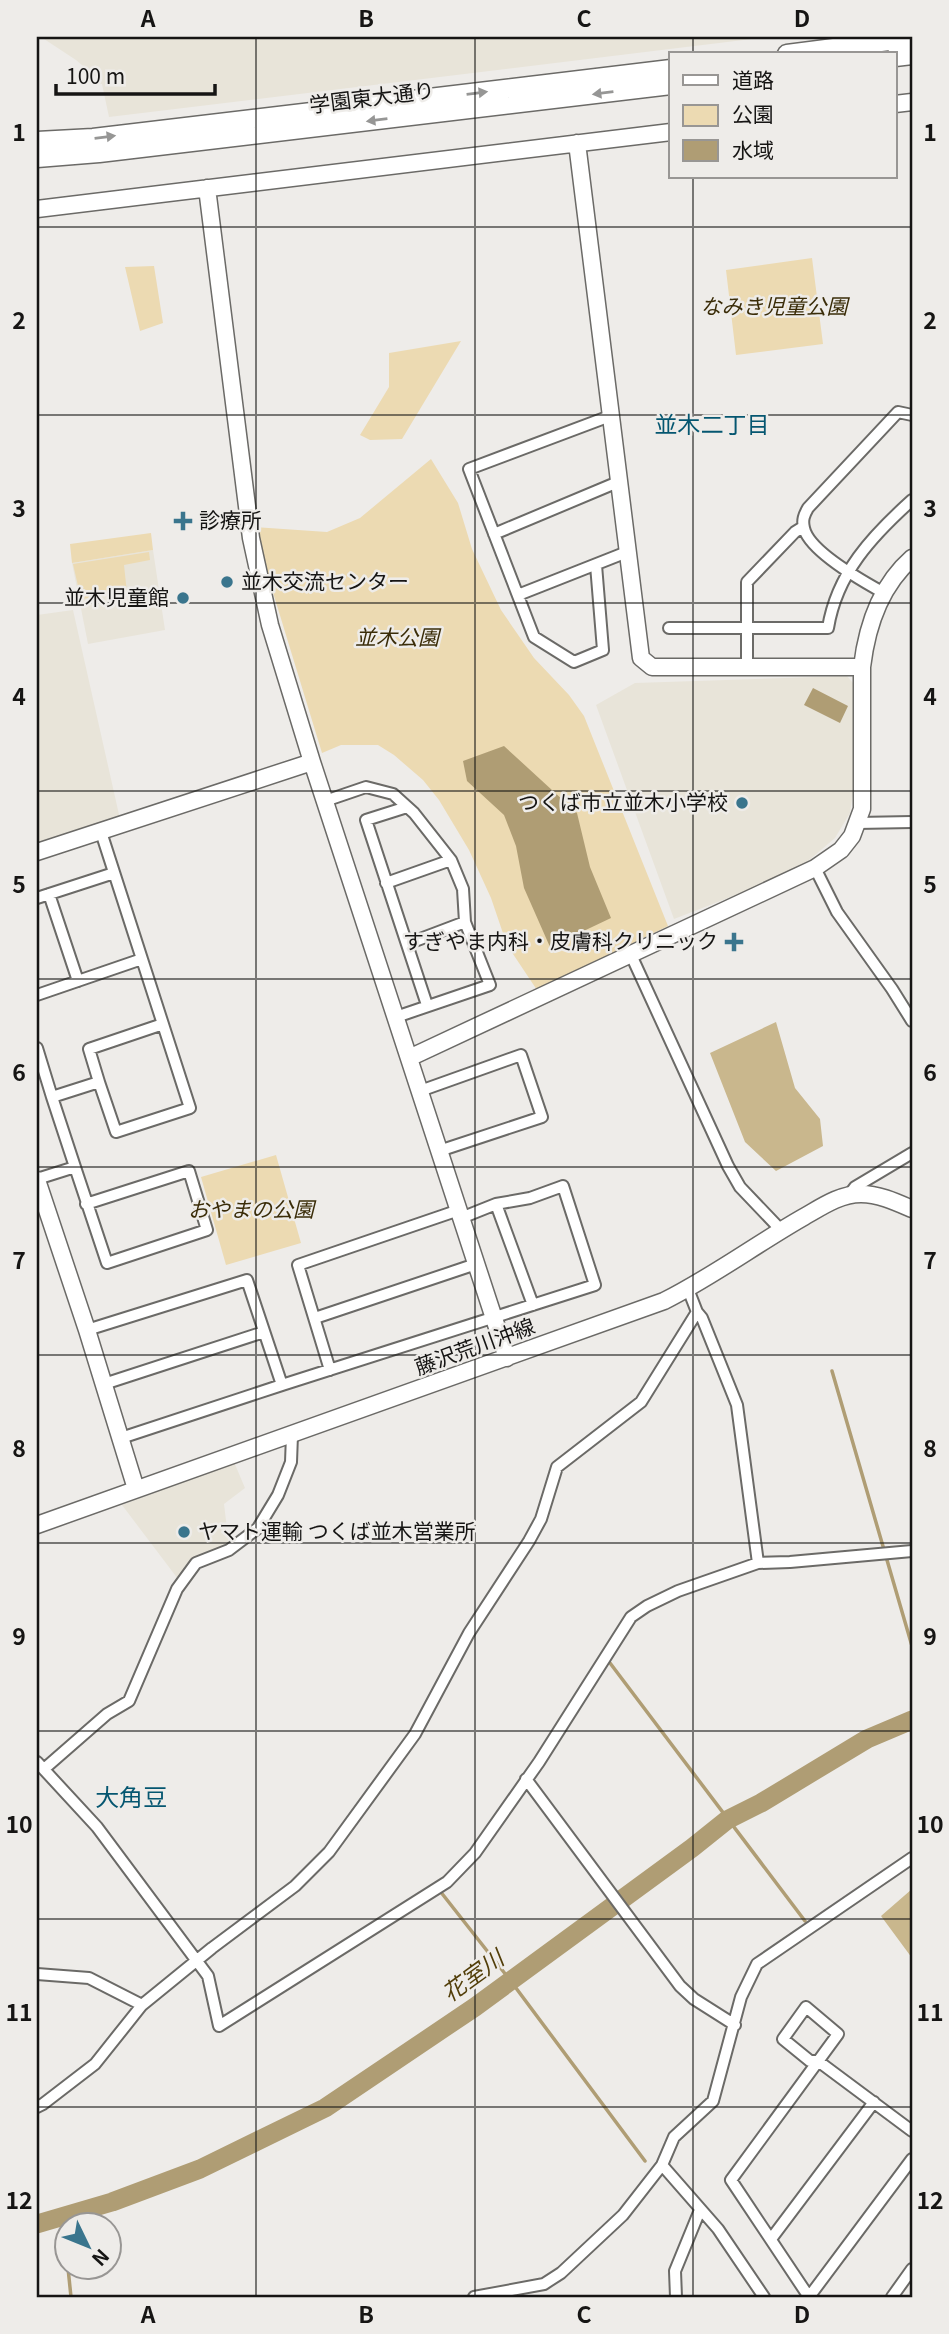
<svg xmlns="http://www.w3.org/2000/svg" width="949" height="2334" font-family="Georgia,'Noto Sans JP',serif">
<rect width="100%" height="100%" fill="#eeece9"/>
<path fill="#e8e4d9" d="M41 37H769L109 117 102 84H99L96 77 76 60Z
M153 550 165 630 88 644 72 563Z
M73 610 120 819 37 846V615Z
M847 676 853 683V793L850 813 835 838 795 872 674 919 596 705 635 683Z
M234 1462 245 1488 224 1504 229 1545 178 1579 122 1505Z"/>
<path fill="#ecdab2" d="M812 258 823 344 736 355 726 270Z
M154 266 163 323 140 331 125 267Z
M461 341 402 439 370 440 360 435 389 387V353Z
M431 459 458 503 472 549 501 610 534 658 569 695 584 716 668 926 537 990 507 945 491 898 469 850 439 800 423 780 394 755 378 745H341L322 753 253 527 327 532 360 518Z
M151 533 153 550 72 563 70 544Z
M149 552 150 560 124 565 127 593 81 599 73 564Z
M276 1155 301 1243 226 1265 201 1177Z"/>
<path fill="#c9b78d" d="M776 1022 795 1088 820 1119 823 1146 776 1171 745 1142 710 1053Z
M912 1889V1958L881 1916Z"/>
<path fill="#af9d74" d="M813 688 848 706 840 723 804 705Z
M504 746 577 813 590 867 611 918 550 947 524 888 516 846 504 815 467 781 463 761Z
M912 1717V1723L868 1742 865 1736Z"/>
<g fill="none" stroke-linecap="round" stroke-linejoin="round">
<path stroke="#af9d74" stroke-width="3.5" d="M832 1371 912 1646
M610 1663 805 1921
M440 1891 510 1980 645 2161
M64 2217 66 2247
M68 2268 71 2297"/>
<path stroke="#af9d74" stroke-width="19" d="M37 2224 112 2202 200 2169 325 2108 475 2007 692 1848 727 1820 761 1803 867 1739 912 1720"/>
<g stroke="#6b6a67" stroke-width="14">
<path id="street" d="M494 534 618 482
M596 565 603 650 574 662 534 637 469 469 610 416
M884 593C864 582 809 551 804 528 802 520 804 515 808 508L898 412 912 415
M518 595 627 552
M669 628H828C837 573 872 536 912 500
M747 667V582L795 532 803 527
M325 801 366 787 393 794 414 813 451 860 463 889 465 922 490 985 396 1017
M407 807 366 820 427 1005
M857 823 912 822
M815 868 837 912 892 989 912 1021
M386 883 451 860
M49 894 78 981
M37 898 114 873
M407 944 465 922
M631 955 728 1166 740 1187 781 1230
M37 995 142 959
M37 1048 52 1097
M99 1082 89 1049 163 1024
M420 1091 521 1055 542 1117 439 1151
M75 1167 107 1263 207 1230 189 1171 86 1204
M37 1179 75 1167 52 1097 99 1082 116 1132 190 1108 101 832
M849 1195 855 1187 912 1153
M496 1204 533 1305
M697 1312 702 1318 737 1405 758 1563
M315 1318 476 1264
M87 1330 247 1280 282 1385 121 1438
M330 1370 298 1265 459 1210
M104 1384 264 1332
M282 1385 595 1285 563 1186 530 1198 496 1204 461 1218
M37 1762 97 1827 208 1976 219 2026 447 1882 475 1853 539 1762 631 1617 647 1606 678 1591 758 1563 790 1562 912 1551
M44 1769 107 1714 129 1701 177 1589 196 1563 229 1550 258 1528 278 1495 291 1462 292 1435
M526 1779 680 1986 694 1999 735 2025
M37 1974 89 1978 142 2005
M37 2107 43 2104 95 2064 142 2005 212 1948 295 1886 329 1852 415 1734 469 1633 529 1541 541 1519 557 1467 641 1402 697 1312 688 1289
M662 2165 718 2229 764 2297
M771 2239 874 2102
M474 2297 544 2284 561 2273 623 2215 662 2165 674 2137 713 2101 741 1997 757 1964 912 1858
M676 2297 675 2271 700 2210
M809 2297 731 2180 838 2034 806 2007 783 2039 810 2061H818L912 2131
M809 2297 912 2159
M892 2297 912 2269"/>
</g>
<g stroke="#6b6a67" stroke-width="19">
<path id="secondary" d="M895 104 912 102
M577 143 641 658 652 667H862
M207 188 251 538 270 625 312 762 507 1358
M37 209 671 132
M37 852 312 762
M409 1058 815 868 841 850 852 836 862 809V667C867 625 880 586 912 558
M37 1180 87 1330 136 1489
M37 1525 664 1301C712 1277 755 1245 802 1218 820 1208 839 1194 861 1194 879 1194 896 1202 912 1209"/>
</g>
<g stroke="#6b6a67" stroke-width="21">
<path id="primary" d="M787 54 912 38
M895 57 912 55
M37 141 93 138 671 69
M37 158 99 153 671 85"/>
</g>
<use href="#street" stroke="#fff" stroke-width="10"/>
<use href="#secondary" stroke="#fff" stroke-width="16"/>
<use href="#primary" stroke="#fff" stroke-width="18"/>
</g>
<defs><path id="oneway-solid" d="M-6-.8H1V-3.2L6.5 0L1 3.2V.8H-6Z" transform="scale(1.75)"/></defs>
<g fill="#969695">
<use href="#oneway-solid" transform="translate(477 93) rotate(-7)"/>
<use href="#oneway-solid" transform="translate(603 93) rotate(173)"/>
<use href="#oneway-solid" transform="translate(377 120) rotate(173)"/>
<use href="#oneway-solid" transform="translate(105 137) rotate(-7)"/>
</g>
<path fill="none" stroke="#161514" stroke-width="2" stroke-opacity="0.55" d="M256 37V2297M475 37V2297M693 37V54M693 177V2297M37 227H912M37 415H912M37 603H912M37 791H912M37 979H912M37 1167H912M37 1355H912M37 1543H912M37 1731H912M37 1919H912M37 2107H912"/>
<g fill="#3a758d" stroke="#eeece9" stroke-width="2.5">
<path d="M179.5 510.5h7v7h7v7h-7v7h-7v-7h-7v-7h7z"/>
<circle cx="227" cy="582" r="7"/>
<circle cx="183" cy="598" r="7"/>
<circle cx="742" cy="803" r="7"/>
<path d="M730.5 931.5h7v7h7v7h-7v7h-7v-7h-7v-7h7z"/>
<circle cx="184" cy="1532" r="7"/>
</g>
<g text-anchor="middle" stroke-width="5" stroke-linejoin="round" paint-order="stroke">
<g font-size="21" fill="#161514" stroke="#eeece9">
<text transform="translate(372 98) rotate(-7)" y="7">学園東大通り</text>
<text transform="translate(475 1347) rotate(-20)" y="7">藤沢荒川沖線</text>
</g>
<g font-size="21" font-style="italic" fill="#3a2c08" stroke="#eeece9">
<text x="774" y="314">なみき児童公園</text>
<text x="397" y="645">並木公園</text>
<text x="251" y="1217">おやまの公園</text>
</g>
<g font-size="21" fill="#161514" stroke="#eeece9" text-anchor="start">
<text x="199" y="528">診療所</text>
<text x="241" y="589">並木交流センター</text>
<text x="169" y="605" text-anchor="end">並木児童館</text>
<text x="728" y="810" text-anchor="end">つくば市立並木小学校</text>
<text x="718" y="949" text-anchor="end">すぎやま内科・皮膚科クリニック</text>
<text x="198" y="1539">ヤマト運輸 つくば並木営業所</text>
</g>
<g font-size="23" fill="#055670" stroke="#eeece9">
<text x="712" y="433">並木二丁目</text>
</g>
<g font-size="23" font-style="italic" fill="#523e09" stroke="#eeece9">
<text transform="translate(473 1976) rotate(-36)" y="8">花室川</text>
</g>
<g font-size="24" fill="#055670" stroke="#eeece9">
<text x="131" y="1806">大角豆</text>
</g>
</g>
<rect width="949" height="2334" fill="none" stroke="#eeece9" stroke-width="77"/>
<rect x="669" y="52" width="228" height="126" fill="#eeece9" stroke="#989694" stroke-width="2"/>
<rect x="683" y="75" width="35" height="10" fill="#ffffff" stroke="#989694" stroke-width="2"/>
<text x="732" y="88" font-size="21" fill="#161514">道路</text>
<rect x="683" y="105" width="35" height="21" fill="#ecdab2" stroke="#989694" stroke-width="2"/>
<text x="732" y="122" font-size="21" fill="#161514">公園</text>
<rect x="683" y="140" width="35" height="21" fill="#af9d74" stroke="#989694" stroke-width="2"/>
<text x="732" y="158" font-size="21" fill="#161514">水域</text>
<g transform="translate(88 2246) rotate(133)"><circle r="33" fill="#eeece9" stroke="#989694" stroke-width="2"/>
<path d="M0-5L12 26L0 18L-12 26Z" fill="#3a758d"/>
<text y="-10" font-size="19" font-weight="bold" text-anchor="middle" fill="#161514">N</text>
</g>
<path d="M56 84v10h159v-10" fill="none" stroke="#161514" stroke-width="3.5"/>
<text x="66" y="84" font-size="21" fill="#161514" stroke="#eeece9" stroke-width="5" paint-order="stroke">100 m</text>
<rect x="38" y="38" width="873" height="2258" fill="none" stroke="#161514" stroke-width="2.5"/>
<g font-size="23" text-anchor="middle" font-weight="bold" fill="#161514">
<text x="148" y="27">A</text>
<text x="366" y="27">B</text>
<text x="584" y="27">C</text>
<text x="802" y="27">D</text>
<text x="19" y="141">1</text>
<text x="930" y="141">1</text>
<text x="19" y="329">2</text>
<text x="930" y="329">2</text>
<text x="19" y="517">3</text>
<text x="930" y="517">3</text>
<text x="19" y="705">4</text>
<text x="930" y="705">4</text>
<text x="19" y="893">5</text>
<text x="930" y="893">5</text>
<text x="19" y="1081">6</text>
<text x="930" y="1081">6</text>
<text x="19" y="1269">7</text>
<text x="930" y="1269">7</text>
<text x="19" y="1457">8</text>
<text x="930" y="1457">8</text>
<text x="19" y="1645">9</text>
<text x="930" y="1645">9</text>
<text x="19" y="1833">10</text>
<text x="930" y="1833">10</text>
<text x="19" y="2021">11</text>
<text x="930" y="2021">11</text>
<text x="19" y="2209">12</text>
<text x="930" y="2209">12</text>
<text x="148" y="2323">A</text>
<text x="366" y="2323">B</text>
<text x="584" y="2323">C</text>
<text x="802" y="2323">D</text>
</g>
</svg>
